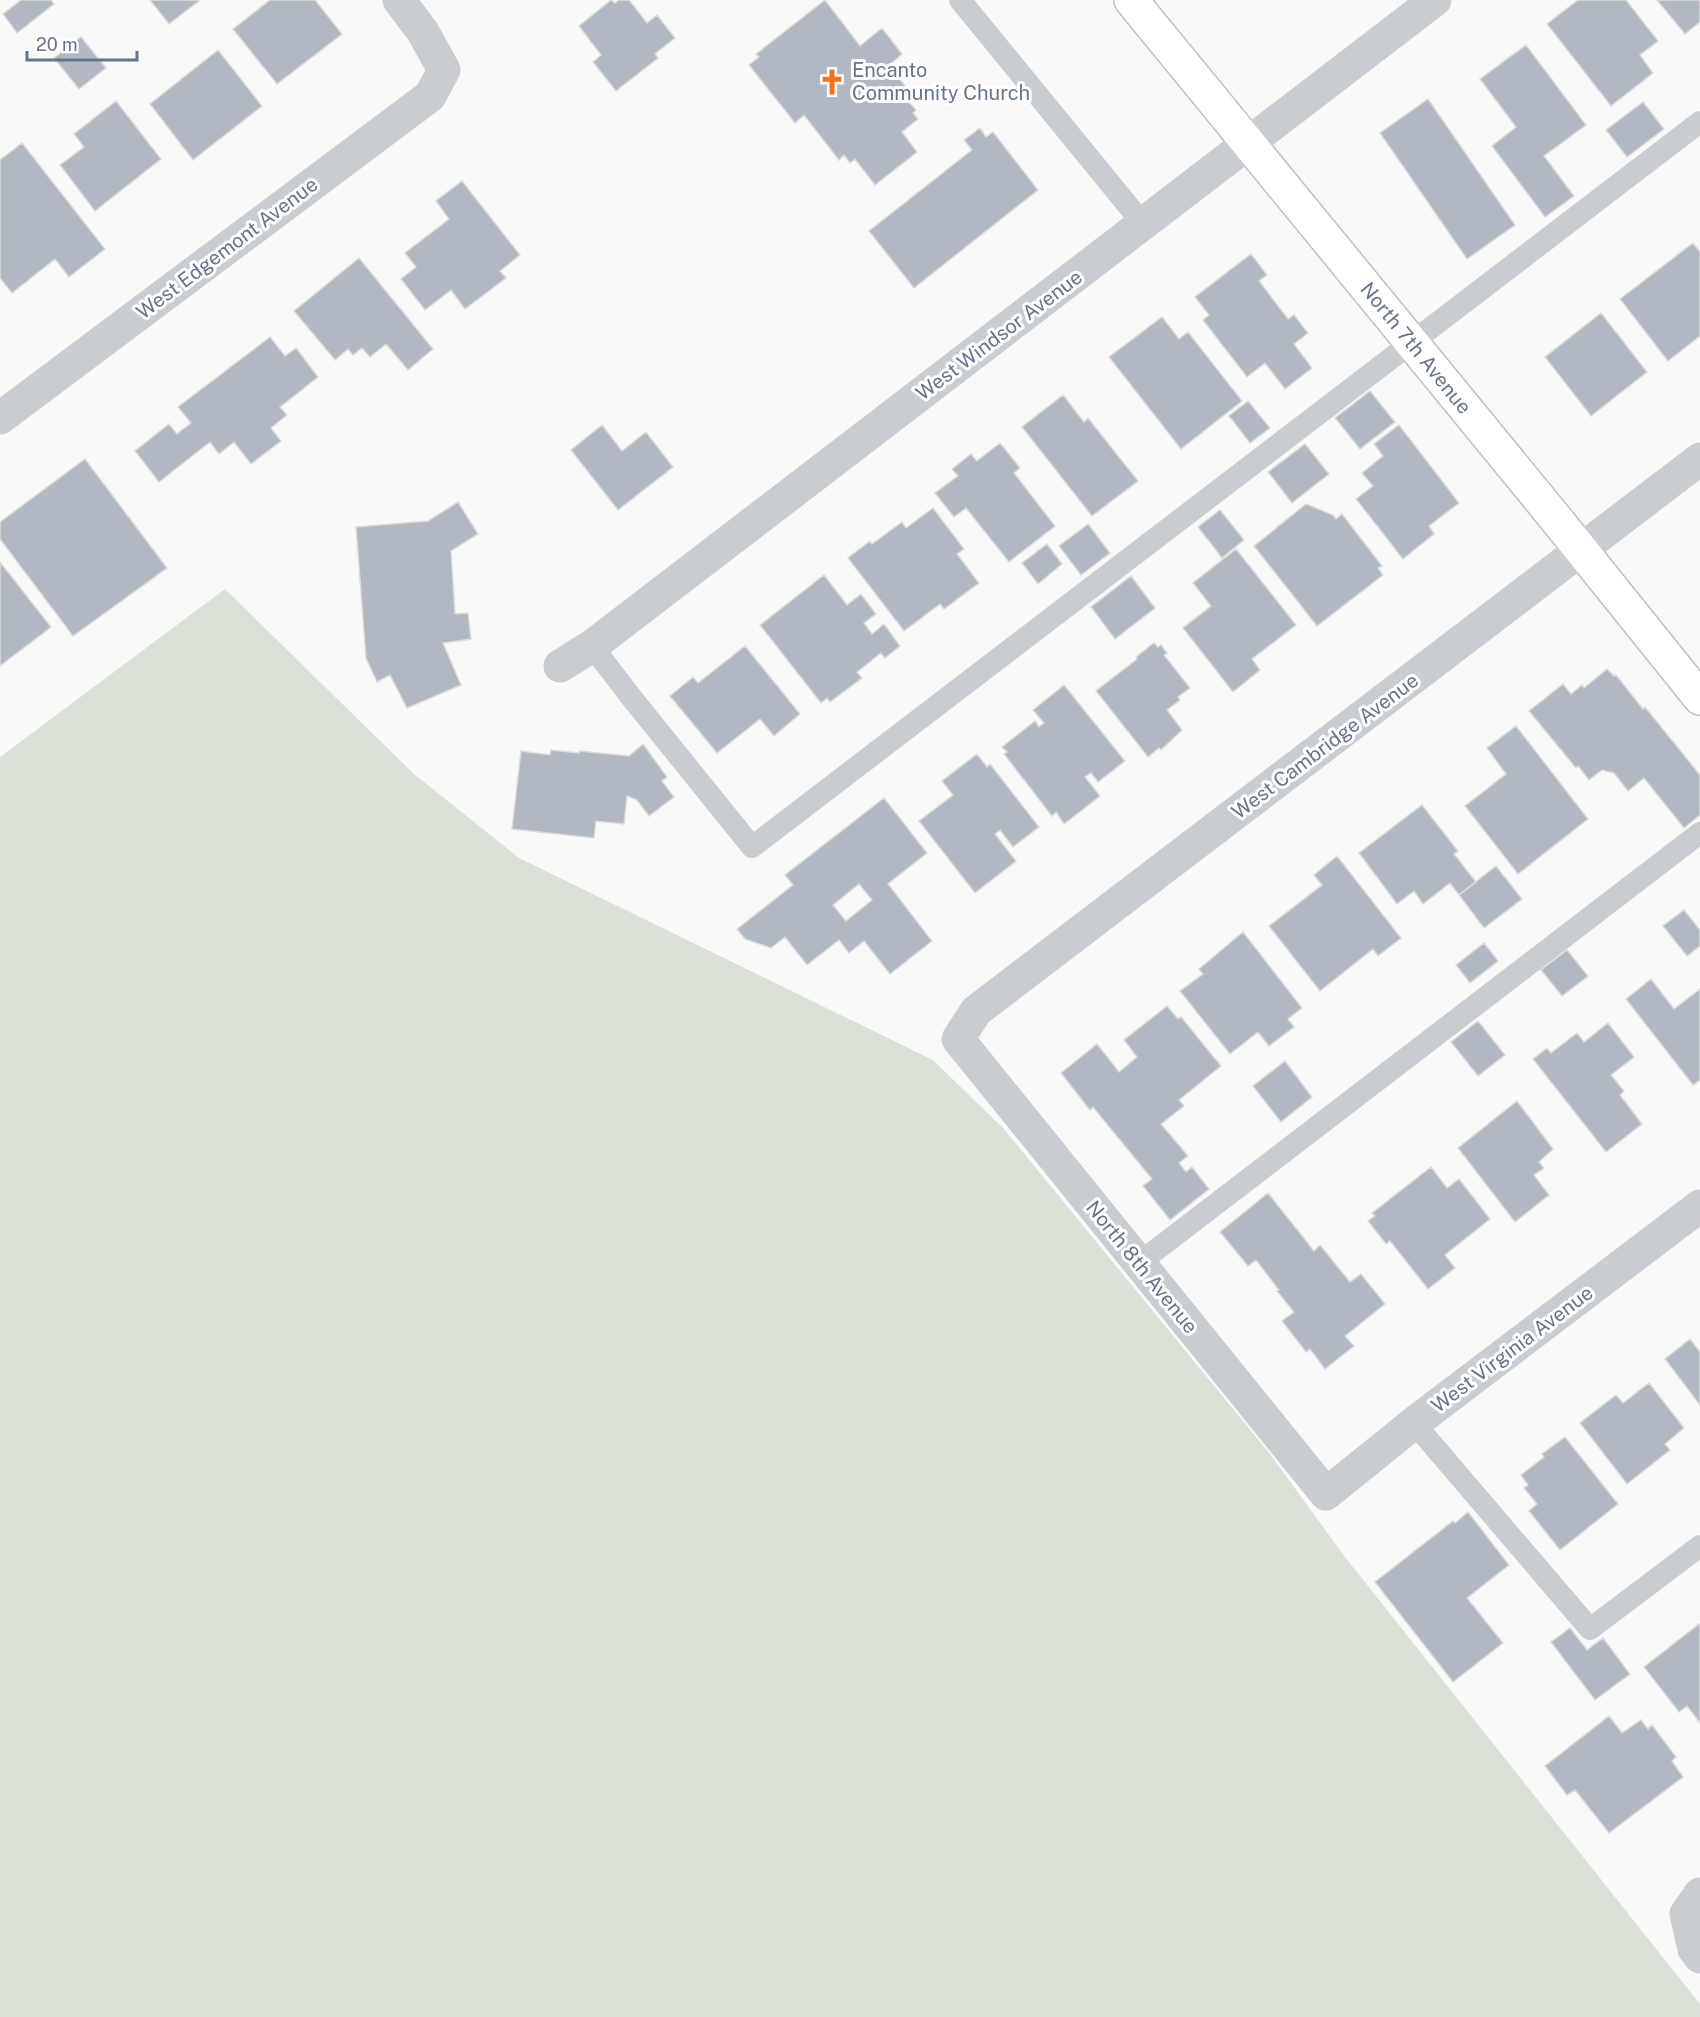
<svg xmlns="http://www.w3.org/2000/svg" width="1700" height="2017" font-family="'Public Sans',sans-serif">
<rect width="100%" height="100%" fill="#f9faf7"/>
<path fill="#dae2d8" d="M225 589 414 774 519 858 933 1060 1003 1128 1270 1454 1345 1557 1700 2004V2017H0V757Z"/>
<path fill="#b1b8c1" stroke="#dbdbd9" stroke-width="1.5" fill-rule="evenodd" d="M21 0H51L54 4 17 33 3 14Z
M150 0H199V1L169 24Z
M270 0H315L342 34 277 84 233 29Z
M611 0 615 3 619 0H629L647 23 657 15 675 38 655 54 658 58 616 91 593 62 601 55 579 26Z
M825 0 860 46 882 28 902 54 889 65 915 99 910 103 916 110 913 113 918 119 902 132 917 152 875 185 855 159 850 163 844 155 839 160 804 115 795 123 749 65 759 57 756 54Z
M1578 0H1626L1658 41 1640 55 1653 73 1611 106 1547 24Z
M1657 0H1700V22L1685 34Z
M81 37 106 68 79 89 54 58Z
M1526 45 1586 125 1544 156 1574 196 1545 217 1492 146 1516 127 1480 79Z
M218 50 262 106 193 160 150 104Z
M1428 99 1515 225 1467 259 1380 133Z
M116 101 161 159 95 211 60 165 84 147 74 134Z
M1643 102 1664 129 1627 157 1606 130Z
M980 128 986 137 993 132 1038 190 914 288 869 231 972 150 964 140Z
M22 143 105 249 69 277 55 259 12 293 0 278V160Z
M462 181 520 255 500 271 506 278 465 309 451 290 425 310 401 279 416 267 405 253 449 219 436 201Z
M1693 243 1700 252V336L1668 361 1620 299Z
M1251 254 1267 275 1259 281 1288 319 1294 315 1308 333 1294 344 1312 368 1285 389 1265 363 1247 377 1203 320 1209 315 1195 297Z
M359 258 433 349 408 370 386 344 370 357 362 348 353 355 348 349 335 360 294 311Z
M1601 313 1647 372 1591 416 1545 357Z
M1162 317 1179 339 1188 332 1242 401 1181 449 1109 357Z
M270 337 285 356 296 348 318 377 280 407 287 415 271 428 281 441 251 464 234 442 219 454 210 442 159 482 135 451 169 424 177 434 191 423 178 407Z
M1370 391 1395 422 1360 449 1335 418Z
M1063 395 1084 422 1088 418 1138 481 1092 516 1022 427Z
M1248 401 1270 428 1250 443 1229 416Z
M602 425 622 451 646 432 673 467 618 510 571 450Z
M1399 425 1459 503 1429 526 1434 534 1403 559 1356 499 1373 486 1362 473 1383 456 1374 444Z
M1000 443 1020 468 1014 473 1055 526 1009 562 966 508 954 517 935 493 958 476 952 469 971 454 977 461Z
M1305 444 1329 474 1292 503 1268 472Z
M85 459 167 568 73 636 0 539V522Z
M458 502 478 534 451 551 455 614 468 613 471 639 443 643 461 685 407 708 390 675 377 682 366 658 356 527 428 521Z
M1306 504 1333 515 1336 519 1342 514 1382 566 1378 568 1383 575 1317 626 1254 546Z
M933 508 964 549 957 554 979 583 944 609 940 604 904 631 848 558 870 541 872 544 902 522 906 528Z
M1220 510 1244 540 1222 558 1198 527Z
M1088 524 1110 553 1081 575 1059 546Z
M1047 544 1062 564 1038 584 1022 563Z
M1236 549 1296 625 1252 659 1260 670 1233 692 1183 628 1211 606 1193 583Z
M0 562 51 627 0 666Z
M824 575 847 605 861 594 876 614 864 623 872 634 884 624 900 646 885 658 881 653 857 672 862 678 830 702 827 698 821 703 760 625Z
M1131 576 1155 608 1115 639 1091 607Z
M1154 643 1158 647 1161 645 1167 653 1164 655 1190 688 1178 697 1180 700 1167 710 1182 730 1161 750 1159 748 1148 757 1096 691 1137 659 1136 657Z
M745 646 800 714 774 736 760 719 717 753 670 696 693 677 698 683Z
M1607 669 1614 676 1616 675 1643 709 1645 707 1700 775V815L1684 828 1644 778 1628 791 1614 773 1602 770 1589 780 1578 766 1576 768 1529 711 1563 684 1571 694 1582 685 1584 688Z
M1064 685 1125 761 1098 782 1091 773 1085 777 1100 796 1064 824 1056 812 1052 816 1004 754 1007 752 1002 747 1035 721 1039 727 1044 723 1033 710Z
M1516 726 1588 819 1518 874 1465 806 1506 774 1487 748Z
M643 744 667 777 662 781 674 797 649 816 637 800 627 796 624 824 596 821 594 838 512 829 521 751 550 755 551 750 579 753 580 751 629 756Z
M977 754 987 767 990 764 1039 827 1013 847 1000 830 995 834 1016 861 975 893 919 821 953 795 942 781Z
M884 798 927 853 888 884 932 941 890 974 864 941 849 953 839 940 807 965 785 937 771 948 745 939 737 929 793 885 785 875ZM859 884 872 900 846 921 833 905Z
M1422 805 1458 851 1454 854 1476 882 1459 895 1450 883 1423 904 1414 891 1397 904 1359 853Z
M1337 856 1401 938 1378 956 1373 949 1320 991 1269 926 1322 885 1314 875Z
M1496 866 1522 899 1484 928 1459 895Z
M1684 910 1700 930V946L1687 956 1663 926Z
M1243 932 1302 1008 1288 1019 1294 1027 1269 1046 1258 1032 1230 1054 1180 991 1203 974 1199 969Z
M1484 943 1498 961 1470 983 1456 965Z
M1567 950 1588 976 1562 996 1541 970Z
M1651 979 1674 1009 1700 989V1080L1693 1085 1626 999Z
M1167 1006 1178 1019 1181 1017 1221 1066 1179 1100 1184 1106 1161 1124 1188 1156 1179 1163 1186 1172 1192 1167 1209 1189 1170 1220 1143 1186 1152 1179 1093 1107 1090 1110 1061 1073 1097 1044 1119 1072 1137 1057 1124 1040Z
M1478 1021 1505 1055 1478 1076 1451 1042Z
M1608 1023 1634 1057 1611 1075 1624 1091 1620 1095 1642 1124 1606 1152 1533 1059 1547 1048 1551 1053 1577 1033 1584 1042Z
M1285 1061 1312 1097 1281 1122 1253 1086Z
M1517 1101 1553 1149 1539 1162 1544 1168 1534 1175 1549 1195 1515 1222 1458 1148Z
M1431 1167 1447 1188 1459 1179 1490 1219 1445 1255 1455 1268 1428 1289 1390 1241 1386 1244 1368 1221 1375 1216 1372 1213Z
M1268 1193 1314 1251 1320 1245 1350 1282 1361 1274 1385 1304 1345 1336 1354 1346 1325 1369 1310 1349 1306 1352 1282 1321 1294 1312 1277 1291 1279 1290 1256 1260 1248 1266 1220 1232Z
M1690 1339 1700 1352V1405L1665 1359Z
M1649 1383 1684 1428 1665 1444 1670 1450 1627 1484 1580 1423 1616 1395 1623 1403Z
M1565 1437 1618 1504 1560 1550 1529 1511 1537 1504 1524 1488 1528 1485 1521 1475 1544 1457 1542 1454Z
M1468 1512 1509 1565 1467 1598 1503 1643 1453 1682 1375 1582 1453 1521 1455 1523Z
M1699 1624 1700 1625V1723L1687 1706 1679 1712 1644 1667Z
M1570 1628 1587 1650 1603 1638 1630 1674 1595 1700 1551 1642Z
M1609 1716 1622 1733 1641 1720 1648 1729 1652 1725 1676 1757 1672 1761 1683 1777 1609 1833 1575 1790 1567 1795 1545 1766Z"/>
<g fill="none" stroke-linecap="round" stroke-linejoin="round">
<g stroke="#bdc1c7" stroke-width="36">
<path id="secondary" d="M1131 0 1561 525 1700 698"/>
</g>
<path stroke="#c9ccd1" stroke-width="22" d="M960 0 1144 225
M592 646 631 697 752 847 1700 122
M1139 1263 1700 833
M1414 1423 1590 1629 1700 1546"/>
<path stroke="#c9ccd1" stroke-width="33" d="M0 418 430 96 444 70 423 32 399 0
M1700 459 976 1011 958 1039 1326 1494 1414 1423 1700 1206
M560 666 592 646C873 431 1154 216 1435 0
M1700 1894 1686 1914 1694 1949 1700 1957"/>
<use href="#secondary" stroke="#fff" stroke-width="33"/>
</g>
<defs>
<g id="church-bare" transform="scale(2.07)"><path d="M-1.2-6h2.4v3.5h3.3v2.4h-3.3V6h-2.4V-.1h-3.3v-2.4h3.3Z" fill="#f5711b" stroke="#fff" stroke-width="2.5" paint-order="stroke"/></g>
</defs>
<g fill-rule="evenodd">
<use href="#church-bare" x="832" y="82"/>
</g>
<g text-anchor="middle" stroke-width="6" stroke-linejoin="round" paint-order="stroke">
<g font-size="20" fill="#65748b" stroke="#fff" text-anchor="start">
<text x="852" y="77">Encanto<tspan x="852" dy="23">Community Church</tspan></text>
</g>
<g font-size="20" fill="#65748b" stroke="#fff">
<text transform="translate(227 248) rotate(-37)" y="7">West Edgemont Avenue</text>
<text transform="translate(999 335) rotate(-37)" y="7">West Windsor Avenue</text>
<text transform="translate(1416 348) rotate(51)" y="7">North 7th Avenue</text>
<text transform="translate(1325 746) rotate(-37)" y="7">West Cambridge Avenue</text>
<text transform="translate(1142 1267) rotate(51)" y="7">North 8th Avenue</text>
<text transform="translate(1512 1349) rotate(-37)" y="7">West Virginia Avenue</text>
</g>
</g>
<path d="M27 51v9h110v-9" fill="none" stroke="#65748b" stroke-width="3"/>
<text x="36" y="51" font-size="18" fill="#65748b" stroke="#ffffff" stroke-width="4.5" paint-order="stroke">20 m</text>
</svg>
